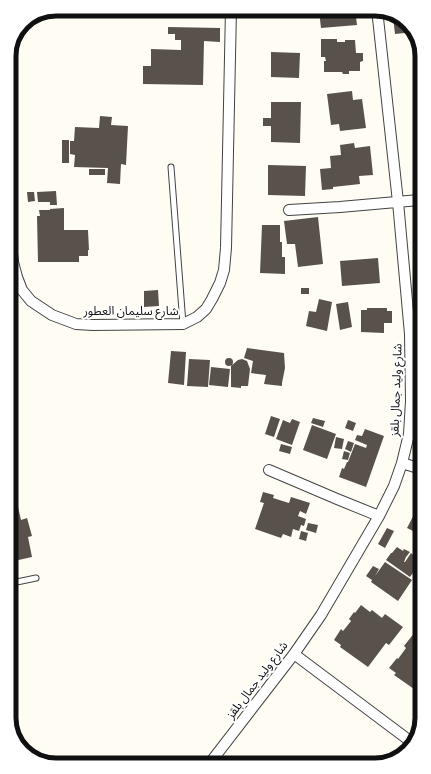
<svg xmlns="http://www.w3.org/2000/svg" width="431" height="774" font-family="Bitter,'Noto Sans Arabic',serif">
<rect width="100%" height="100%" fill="#fffdf3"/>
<path fill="#59524c" d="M311 9H327V14L349 12V9H355L357 25 321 28 319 11 312 12Z
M397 16 403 19 414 32 395 34 393 17Z
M168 27 220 28V42L204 41 203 85 143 84V66H151V49L181 50V40H175V34H168Z
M321 39H337V42H345V40H355L356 53H363V61L360 62V71H349V74H343L342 72H324V61H326L325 57H321Z
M271 52 300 53 299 78 271 77Z
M352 91 353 100 362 99 366 128 340 131 339 124 331 125 327 94Z
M271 102H301L300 143 271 142V126H263V118H271Z
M415 105H419V128L418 129Z
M100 116 112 117 111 125 128 126 126 165 121 164 120 184 107 183 108 168 74 167 75 155 70 154V141H74L75 127 99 128Z
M62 140H69V163H62Z
M354 143 355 148 370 146 373 175 359 176 360 184 333 187V189L322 190 320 169 331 168 330 156 341 155 340 145Z
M268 165 306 166 305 196 268 195Z
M89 169H105V175H89Z
M56 191 57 205H50V202H38L37 192Z
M27 192H34L35 201 28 202Z
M64 208V230H88L89 250H88V256H79V262H38L37 216H40L39 210H50V209Z
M318 217 323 264 298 267 295 244H287L284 221Z
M262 225H280V242H282V257H285V274L260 273Z
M414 225H419V244H415Z
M378 258 380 283 342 286 340 261Z
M301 288H309V294H301Z
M158 290 159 306 144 307V291Z
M319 299 332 302 327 331 306 326 309 311 316 312Z
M348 302 352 327 340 330 336 304Z
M367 308H387V311H392V323H384V333L361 332V310H367Z
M247 348 284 353 285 368 282 383V386L264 384 266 375 251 373 253 361 244 358Z
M171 351 186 352 184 385 168 383Z
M225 362a4 4 0 1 1 8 0a4 4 0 1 1-8 0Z
M189 359 210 360 208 387 187 386Z
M242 359 247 361 250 369 248 386H241V388L231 387V366L238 360Z
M211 367 230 369 228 387 209 385Z
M271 416 280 419 274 437 265 434Z
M313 418 325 421 323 427 311 423Z
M292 419 300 422 292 445 276 439 283 420 290 423Z
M348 420 356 423 353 431 345 428Z
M312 425 336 434 327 459 303 450Z
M365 429 384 436 366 487 339 477 342 468 344 469 347 462H348L355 444 366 448 367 445 355 440 357 435 362 436Z
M336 437 344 439 342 449 334 448Z
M348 441 354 443 351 452 345 449Z
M281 444 292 447 290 454 279 451Z
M344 451 350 453 348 460 342 459Z
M263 492 274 495 273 498 289 503 291 497 310 503 306 514 300 511 298 516 306 519 304 526 301 525 299 531 293 529 291 537 283 534 281 538 255 529 264 503 260 502Z
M16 498 21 520 27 518 32 536 28 537 32 557 14 561 15 567 12 568 11 499Z
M421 501V539L413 535 415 532 407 528Z
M308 523 318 525 316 533 306 530Z
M387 528 394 531 385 548 378 544Z
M301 531 308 533 306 541 299 539Z
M397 547 403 551 404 549 410 552 406 557 404 562H405L411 553 417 558 415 560 420 563 410 577 386 560 391 553H392Z
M385 562 412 580 398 601 371 582 372 580 366 576 373 566 379 569 375 576Z
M361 605 370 612 372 610 382 618 385 614 403 627 389 645 386 643 368 667 340 647 341 645 334 640 341 629 343 631 351 621 349 619 354 612 355 613Z
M415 632 421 637 422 692 416 688 414 689 394 675 396 673 389 668 397 658 398 659 406 648 404 646Z"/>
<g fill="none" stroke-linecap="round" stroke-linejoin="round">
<g stroke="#434343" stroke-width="7">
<path id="lane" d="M171 167 183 324
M12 583 36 578"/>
</g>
<g stroke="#434343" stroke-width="12">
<path id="street" d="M9 53 12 175 11 245 13 262 17 277 22 290 31 301 52 315 76 324 93 325 183 324 197 317 206 309 212 299 220 283 224 270 226 248 231 9
M289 210 340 207 419 200
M402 463 421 469
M269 470 337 499 379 516
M294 654 414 744
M210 763 294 654 321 615 379 516 394 486 402 463 409 434 411 401 410 334 398 202 377 9"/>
</g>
<use href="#lane" stroke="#fff" stroke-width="5"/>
<use href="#street" stroke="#fff" stroke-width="10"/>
</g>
<g text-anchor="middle" stroke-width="4" stroke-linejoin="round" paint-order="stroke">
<g font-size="12" fill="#101010" stroke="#fff">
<text x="131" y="315">شارع سليمان العطور</text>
<text transform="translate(396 390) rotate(-88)" y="4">شارع وليد جمال بلقز</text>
<text transform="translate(257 680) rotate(-53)" y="4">شارع وليد جمال بلقز</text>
</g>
</g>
<path d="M0 0H431V774H0ZM56 16H375A40 40 0 0 1 415 56V718A40 40 0 0 1 375 758H56A40 40 0 0 1 16 718V56A40 40 0 0 1 56 16Z" fill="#fff" fill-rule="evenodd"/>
<path fill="none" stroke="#101010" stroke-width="5" d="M56 16H375A40 40 0 0 1 415 56V718A40 40 0 0 1 375 758H56A40 40 0 0 1 16 718V56A40 40 0 0 1 56 16Z"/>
</svg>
